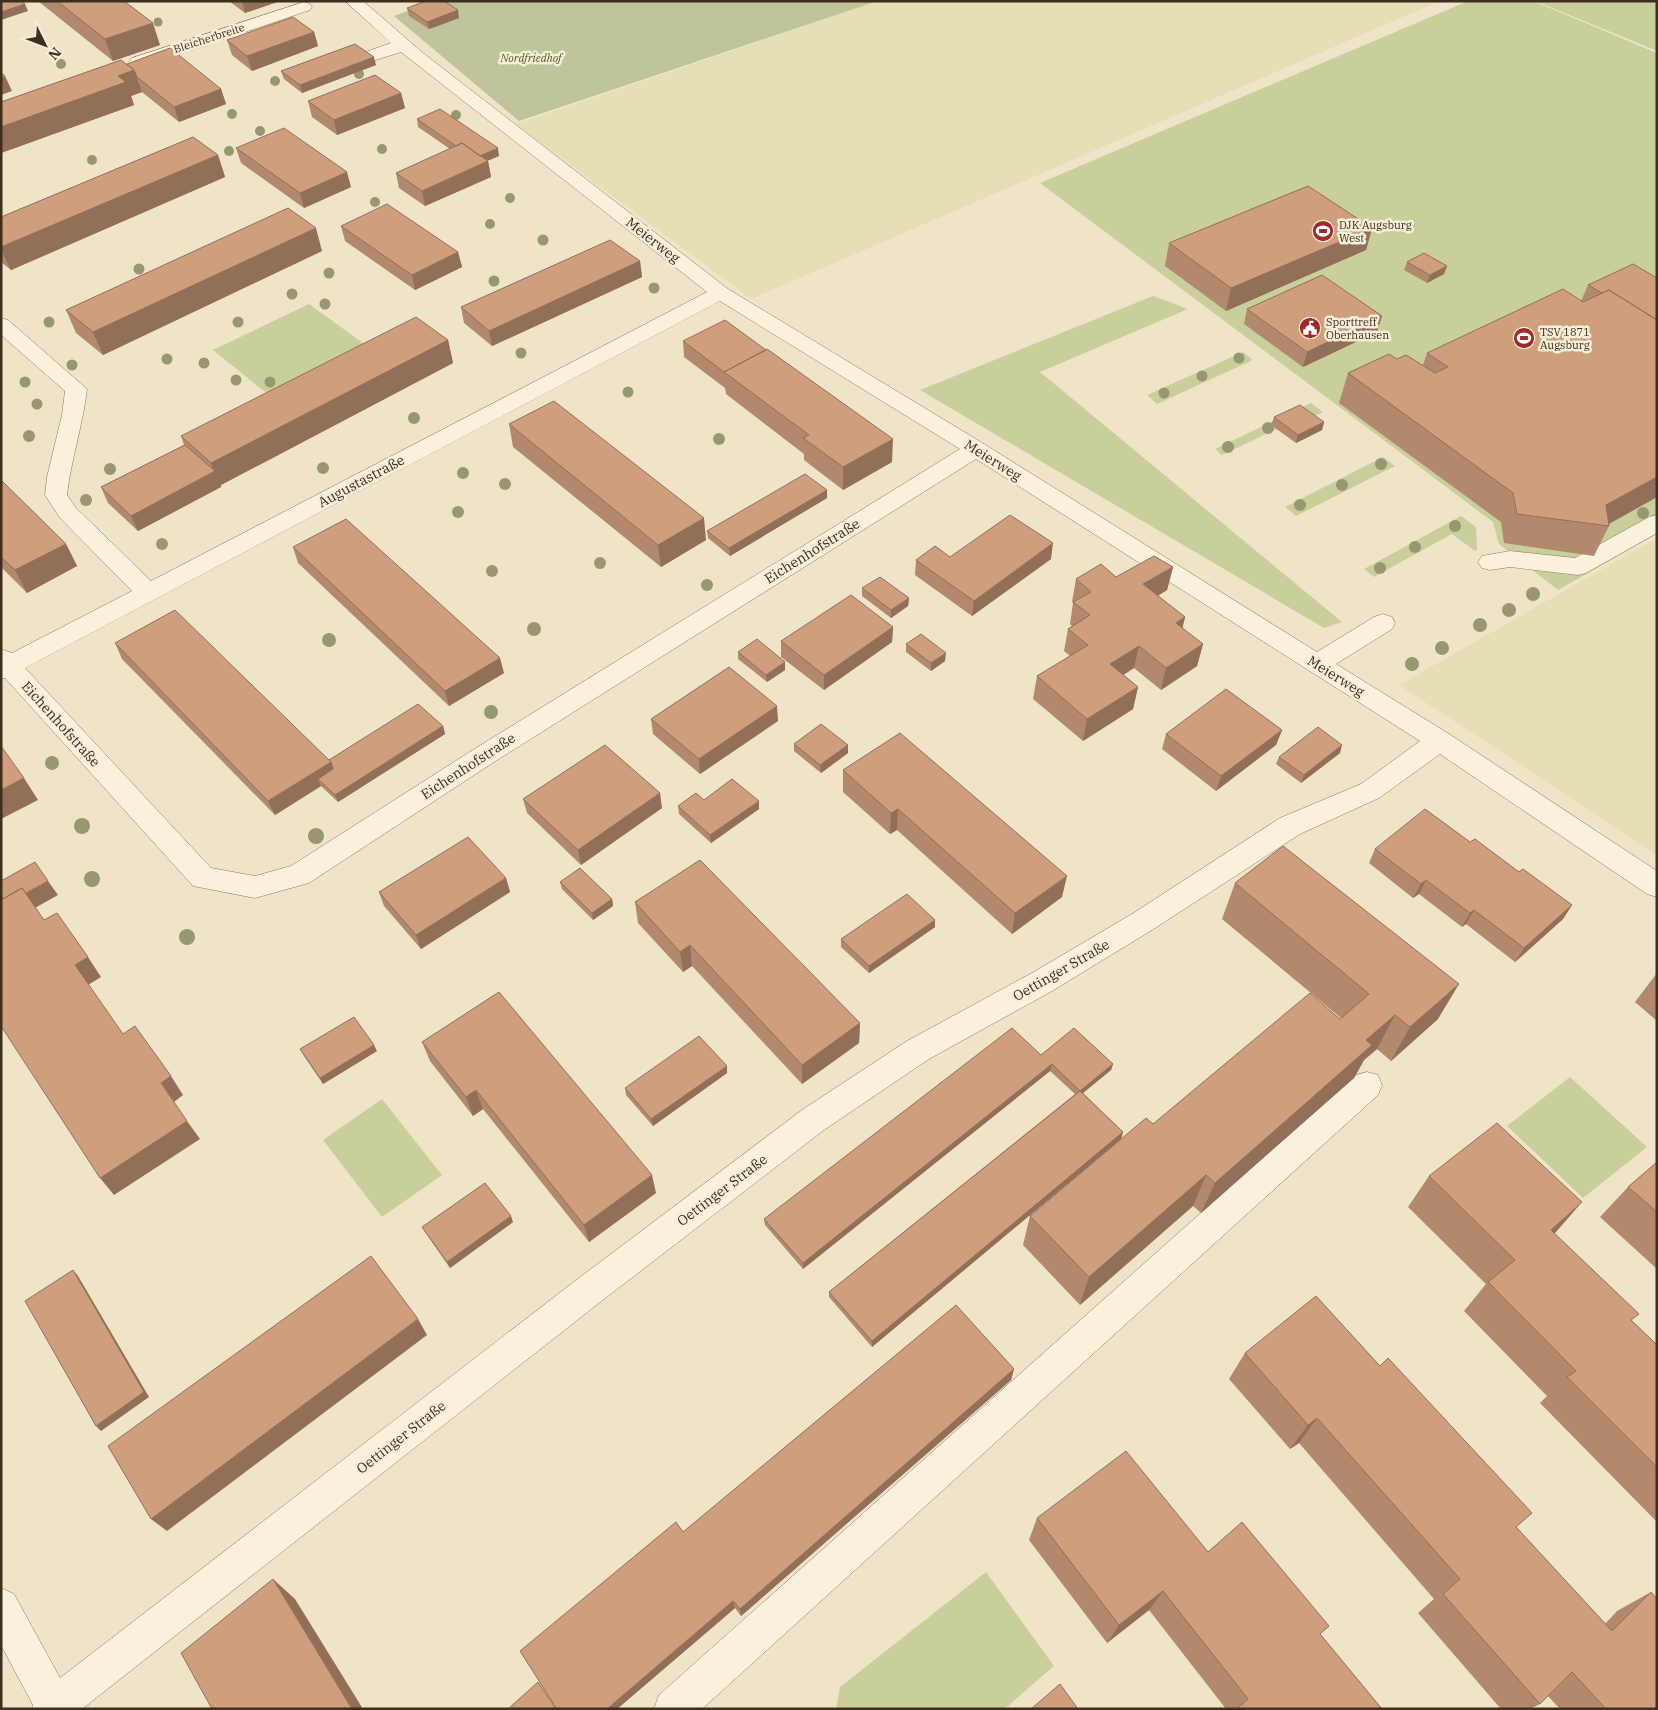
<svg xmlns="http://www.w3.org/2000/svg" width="1658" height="1710" font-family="'IBM Plex Serif',serif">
<rect width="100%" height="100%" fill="#f0e4c8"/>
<path fill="#e6deb5" d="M879 1H1440L751 299 516 124Z
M1657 538V855L1399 685Z"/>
<path fill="#c9cf9b" d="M1468 1H1533L1657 53V534L1558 590 1499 544 1493 522 1040 183Z
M1535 1H1657V51Z
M1153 296 1188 309 1040 372 1342 622 1324 628 920 390Z
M309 304 367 346 270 396 213 350Z
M1243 352 1253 360 1157 404 1147 395Z
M1311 403 1323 412 1307 420 1272 426 1277 429 1222 455 1215 449Z
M1383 457 1395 466 1296 516 1285 507Z
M1461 516 1476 527 1477 549 1475 551 1452 534 1374 577 1364 569Z
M1570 1077 1647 1147 1583 1198 1507 1126Z
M382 1099 442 1175 382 1217 323 1140Z
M986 1572 1054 1666 1004 1709H836L840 1687Z"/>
<path fill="#bfc49a" d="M433 1H878L519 121 394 16Z"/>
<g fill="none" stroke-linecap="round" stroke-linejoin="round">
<g stroke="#8d765c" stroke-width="1">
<path id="minor" d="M345 1H363L423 53 728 289 984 444 1317 652 1374 617 1383 614 1392 617 1395 623 1392 629 1336 664 1449 734 1657 871V897L1647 894 1440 754 1379 798 1300 834 1152 930 1052 991 929 1059 824 1130 599 1303 82 1709H32L33 1705 1 1645V1588L14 1594 60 1678 575 1281 802 1110 907 1041 1032 973 1132 914 1280 818 1361 784 1420 741 976 459 494 762 309 883 255 898 193 886 5 678 1 679V649L12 653 132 591 60 518 45 495 47 477 62 415 65 391 1 335V318L8 320 87 389C83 425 71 459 67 495L76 508 151 581 707 292 401 52 366 63 360 62 357 58 360 54 391 43ZM720 301 960 449 476 748 291 866 255 876 211 868 25 668Z
M304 2 310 4 312 7 310 10 144 66 138 67 132 66 129 62 132 58Z
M1657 515V533L1586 573 1578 575 1510 567 1490 570 1482 568 1478 562 1482 556 1510 551 1575 558 1649 517Z
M1367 1072 1378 1075 1382 1085 1378 1095 702 1709H654L659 1695 1356 1075Z"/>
</g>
<use href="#minor" fill="#faf1dc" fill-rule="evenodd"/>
</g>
<g fill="#96986f">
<circle cx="158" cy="22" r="4.5"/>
<circle cx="61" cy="64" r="5"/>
<circle cx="359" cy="74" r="5"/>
<circle cx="275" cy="81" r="5"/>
<circle cx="232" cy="114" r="5"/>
<circle cx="456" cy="115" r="5"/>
<circle cx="260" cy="131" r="5"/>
<circle cx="382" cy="149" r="5"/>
<circle cx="229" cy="151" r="5"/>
<circle cx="92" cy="160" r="5"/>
<circle cx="510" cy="198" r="5"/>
<circle cx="375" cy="202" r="5"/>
<circle cx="490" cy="224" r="5"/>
<circle cx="543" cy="240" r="5.5"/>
<circle cx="139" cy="269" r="5.5"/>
<circle cx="329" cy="273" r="5.5"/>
<circle cx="494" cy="281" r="5.5"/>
<circle cx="654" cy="288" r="5.5"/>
<circle cx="292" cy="294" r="5.5"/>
<circle cx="325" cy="304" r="5.5"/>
<circle cx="49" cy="322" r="5.5"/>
<circle cx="238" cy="322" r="5.5"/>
<circle cx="521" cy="353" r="5.5"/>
<circle cx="1239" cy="358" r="5.5"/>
<circle cx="167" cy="359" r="5.5"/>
<circle cx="204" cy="363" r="5.5"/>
<circle cx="72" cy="365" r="5.5"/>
<circle cx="1202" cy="376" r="5.5"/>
<circle cx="236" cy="380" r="5.5"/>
<circle cx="25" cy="382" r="5.5"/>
<circle cx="270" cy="382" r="5.5"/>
<circle cx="628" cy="392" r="5.5"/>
<circle cx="1164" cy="393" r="5.5"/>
<circle cx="37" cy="404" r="5.5"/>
<circle cx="414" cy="418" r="6"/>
<circle cx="1268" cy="428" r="6"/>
<circle cx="29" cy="436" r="6"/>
<circle cx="719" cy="439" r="6"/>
<circle cx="1228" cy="447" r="6"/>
<circle cx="1381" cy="464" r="6"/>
<circle cx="323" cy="468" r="6"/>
<circle cx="110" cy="469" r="6"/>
<circle cx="463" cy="473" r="6"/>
<circle cx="505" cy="484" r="6"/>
<circle cx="1342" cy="485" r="6"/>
<circle cx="86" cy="500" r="6"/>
<circle cx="1300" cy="505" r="6"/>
<circle cx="458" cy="512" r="6"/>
<circle cx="1643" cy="513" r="6"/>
<circle cx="1455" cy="526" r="6"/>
<circle cx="162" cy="544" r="6"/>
<circle cx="1415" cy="547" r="6"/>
<circle cx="600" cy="563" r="6"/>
<circle cx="1380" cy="568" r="6"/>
<circle cx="492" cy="571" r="6"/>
<circle cx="707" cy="585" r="6"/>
<circle cx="1533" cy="594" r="7"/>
<circle cx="1509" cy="610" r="7"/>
<circle cx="1480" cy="625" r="7"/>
<circle cx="534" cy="629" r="7"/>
<circle cx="329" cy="640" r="7"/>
<circle cx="1442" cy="648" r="7"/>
<circle cx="1412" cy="664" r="7"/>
<circle cx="491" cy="712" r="7"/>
<circle cx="52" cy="763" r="7"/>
<circle cx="82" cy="826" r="8"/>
<circle cx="316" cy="836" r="8"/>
<circle cx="92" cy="879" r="8"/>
<circle cx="187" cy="937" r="8"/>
</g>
<path fill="#b2896c" d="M38 1H124L160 45 113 61Z
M229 1H280L245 13Z
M407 8 459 18 429 29 409 16Z
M314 32 318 46 252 71 232 55 227 40Z
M127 64 221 89 226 104 179 122 142 92 131 96 134 105 1 153V102Z
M376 65 302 93 284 79 281 71Z
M401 93 405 108 337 135 312 117 308 101Z
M417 119 499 156 487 161H488L491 177 425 206 399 188 396 173 450 149 418 127Z
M236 148 351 187 304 208 241 163Z
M218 155 225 177 11 270 1 262V217Z
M341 226 458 252 462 267 415 290 345 241Z
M1372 228 1366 250 1226 311 1165 266 1169 243Z
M322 251 103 355 76 333 66 310Z
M640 261 642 277 492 346 464 323 461 307Z
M1407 262 1447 266 1444 274 1427 283 1404 270Z
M1657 278V497L1609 524V526L1594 556 1504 543 1501 522 1339 403 1348 373 1397 359 1423 365 1427 353 1581 301 1588 285Z
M1247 309 1377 332 1303 367 1244 324Z
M448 340 453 363 221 485V487L138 531 108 503 101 487 184 445 181 436Z
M683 341 892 462 843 490 804 460V454L726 394 725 388 684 357Z
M1274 417 1324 422 1322 430 1296 443 1271 425Z
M509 424 706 540 661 567 513 447Z
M1 480 66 544 77 566 27 593 1 567Z
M827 498 730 556 708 538 707 531Z
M293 547 504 673 449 706 298 563Z
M950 557 1051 559 972 616 915 575 916 560Z
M1173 567 1167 590 1158 596 1185 617 1182 628 1203 644 1197 666 1161 690 1134 668 1123 675 1138 687 1133 709 1083 741 1033 699 1037 676 1070 656 1064 651 1068 629 1072 626 1070 624 1073 603 1072 602 1076 579 1116 577Z
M862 588 909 598 908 606 891 618 862 596Z
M893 627 892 642 824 690 781 657V641Z
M115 643 329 760 443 726 445 734 338 802 321 786 275 815 122 659Z
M906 644 945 661 931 671 906 652Z
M738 652 785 670 767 682 738 659Z
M651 719 778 721 700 774 653 734Z
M1282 730 1276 745 1216 791 1162 749 1166 734Z
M794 744 848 745V753L821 773 794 751Z
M1340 753 1301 783 1276 764 1279 757Z
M843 770 1062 897 1012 934 897 830 890 834 843 792Z
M523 799 662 808 581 865 527 813Z
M704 800 759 809 711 843 679 814 678 806Z
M1470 842 1519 872 1572 905 1563 919 1515 962 1466 924 1462 927 1419 894 1413 898 1369 863 1375 849Z
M506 878 510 892 421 949 384 906 379 892Z
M560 882 612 899 613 906 593 920 562 889Z
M1235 883 1438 1019 1391 1061 1377 1049 1364 1060 1354 1078 1201 1213 1193 1206 1080 1305 1023 1245 1030 1216 1153 1124 1341 1018 1222 919Z
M635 902 860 1023 859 1043 802 1084 692 966 683 972 638 923Z
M935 920V927L869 973 841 947V939Z
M1657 973V1021L1635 1002Z
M422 1042 656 1193 589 1242 483 1109 473 1116 430 1061Z
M300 1049 377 1051 323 1084 304 1056Z
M1041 1055 1113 1064 1111 1070 1083 1093 1123 1132 1121 1139 872 1347 829 1297V1292L1075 1094 1050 1071 803 1269 765 1225 764 1219Z
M727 1073 653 1126 626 1095 625 1088Z
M1657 1162V1269L1600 1217 1628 1187Z
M1429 1176 1554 1233 1632 1321 1657 1345V1522L1540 1403 1547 1396 1464 1311 1486 1284 1408 1207Z
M513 1222 450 1268 425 1232 422 1227Z
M1245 1353 1516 1527 1605 1624 1617 1611 1651 1592 1657 1709H1560L1548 1696 1540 1704 1530 1709H1501L1418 1613 1434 1599 1299 1443 1290 1449 1229 1379Z
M1014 1369 1011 1380 741 1616 735 1608 617 1709H557L683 1532Z
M1037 1518 1208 1552 1329 1626 1320 1634 1382 1709H1226L1149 1610 1107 1643 1029 1540Z"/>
<path fill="#916f58" d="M242 1H280L245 13Z
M25 4 28 11 1 20V12Z
M458 10 459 18 429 29 427 22Z
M153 23 160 45 113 61 105 39Z
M314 32 318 46 252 71 247 56Z
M374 57 376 65 302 93 300 85Z
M134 70 142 92 131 96 134 105 1 153V127L118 76Z
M5 76 12 91 1 95V78Z
M221 89 226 104 179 122 174 107Z
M401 93 405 108 337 135 334 120Z
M498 148 499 156 475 166 474 158Z
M218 155 225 177 11 270 1 250V247Z
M488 161 491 177 425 206 422 191Z
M347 172 351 187 304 208 300 193Z
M316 228 322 251 103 355 93 332Z
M1372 228 1366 250 1226 311 1231 288Z
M458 252 462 267 415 290 412 275Z
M640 261 642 277 492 346 489 331Z
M1447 266 1444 274 1427 283 1430 275Z
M1382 316 1377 332 1303 367 1307 352Z
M448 340 453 363 221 485V487L138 531 131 516 214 472 211 463Z
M1324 422 1322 430 1296 443 1298 435Z
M893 439 892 462 843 490V467Z
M1657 477V497L1605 526 1606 505Z
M827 490V498L730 556 729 548Z
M704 518 706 540 661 567 658 545Z
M1053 543 1051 559 972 616 974 601Z
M66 544 77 566 27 593 15 570Z
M1173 567 1167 590 1138 607 1143 584Z
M909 598 908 606 891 618V610Z
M1185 617 1180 639 1176 623Z
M893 627 892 642 824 690V675Z
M1203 644 1197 666 1161 690 1166 668Z
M1139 646 1134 668 1106 686 1110 664Z
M946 653 945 661 931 671V663Z
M500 658 504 673 449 706 445 691Z
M785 662V670L767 682 766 675Z
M1138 687 1133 709 1083 741 1087 719Z
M777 706 778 721 700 774 699 759Z
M443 726 445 734 338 802 335 795Z
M1282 730 1276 745 1216 791 1221 776Z
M848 745V753L821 773 820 765Z
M1342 745 1340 753 1301 783 1304 775Z
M331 762 336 776 318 779 321 786 275 815 268 801Z
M24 778 38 800 1 819V790Z
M660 793 662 808 581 865 578 850Z
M759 801V809L711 843 710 835Z
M898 809 897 830 890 834 891 813Z
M1067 876 1062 897 1012 934 1015 913Z
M506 878 510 892 421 949 416 935Z
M1426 880 1419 894 1413 898 1421 884Z
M48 881 58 895 1 927V907Z
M612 899 613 906 593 920 592 913Z
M1572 905 1563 919 1515 962 1524 948Z
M1474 910 1466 924 1462 927 1470 913Z
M935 920V927L869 973V966Z
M690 945 692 966 683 972 680 952Z
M88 957 101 977 88 985 75 965Z
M1459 984 1438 1019 1391 1061 1410 1027Z
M1395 1015 1377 1049 1364 1060 1354 1078 1201 1213 1215 1183 1366 1040Z
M860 1023 859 1043 802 1084V1065Z
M374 1045 377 1051 323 1084 320 1078Z
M1052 1064 1050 1071 803 1269V1263Z
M1113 1064 1111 1070 1078 1097 1080 1091Z
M727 1066V1073L653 1126 651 1119Z
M171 1076 183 1095 174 1102 161 1083Z
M476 1090 483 1109 473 1116 466 1097Z
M187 1121 200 1139 114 1195 100 1178Z
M1123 1132 1121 1139 872 1347V1341Z
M652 1175 656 1193 589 1242 584 1225Z
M1206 1175 1193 1206 1080 1305 1089 1277Z
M1582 1202 1556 1232 1525 1259 1551 1230Z
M511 1216 513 1222 450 1268 447 1262Z
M73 1270 78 1276 149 1397 101 1431 96 1426Z
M418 1319 427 1335 167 1531 151 1519Z
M1014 1369 1011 1380 741 1616 740 1609Z
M1317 1418 1299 1443 1290 1449 1308 1425Z
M273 1579 295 1599 363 1709H352Z
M1163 1591 1149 1610 1107 1643 1119 1625Z
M733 1601 735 1608 617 1709H607Z"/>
<path fill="#cf9f7d" stroke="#916f58" d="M1 1H21L25 4 1 12Z
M57 1H124L153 23 105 39Z
M426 1H444L458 10 427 22 407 8Z
M293 17 314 32 247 56 227 40Z
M355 44 374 57 300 85 281 71Z
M170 48 221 89 174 107 137 77 134 70 127 64Z
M121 60 134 70 118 76 126 82 1 127V102Z
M1 73 5 76 1 78Z
M375 75 401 93 334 120 308 101Z
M440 109 498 148 480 156 462 143 456 146 417 119Z
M284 128 347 172 300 193 236 148Z
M193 137 218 155 1 247V217Z
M462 143 488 161 422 191 396 173Z
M1308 186 1372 228 1231 288 1169 243Z
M387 204 458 252 412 275 341 226Z
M288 208 316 228 93 332 66 310Z
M610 240 640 261 489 331 461 307Z
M1424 253 1447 266 1430 275 1407 262Z
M1633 264 1657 278V320L1609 290 1602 293 1588 285Z
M1322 275 1382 316 1307 352 1247 309Z
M1563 289 1583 302 1609 290 1657 320V477L1606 505 1609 526 1517 514 1513 493 1348 373 1389 354 1397 359 1406 355 1435 373 1448 367 1427 353Z
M416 317 448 340 211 463 181 436Z
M725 320 766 350 724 372 683 341Z
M767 349 893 439 843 467 803 438 809 435 724 372Z
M554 401 704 518 658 545 509 424Z
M1300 405 1324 422 1298 435 1274 417Z
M185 445 215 471 131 516 101 487Z
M805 474 827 490 729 548 707 531Z
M1 480 66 544 15 570 1 557Z
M1010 515 1053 543 974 601 916 560 935 546 950 557Z
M346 519 500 658 445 691 293 547Z
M1154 556 1173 567 1143 584 1185 617 1176 623 1203 644 1166 668 1139 646 1110 664 1138 687 1087 719 1037 676 1088 645 1068 629 1090 615 1073 602 1091 592 1076 579 1101 564 1116 577Z
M880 577 909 598 891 610 862 588Z
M851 595 893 627 824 675 781 641Z
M175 610 331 762 268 801 115 643Z
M921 634 946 653 931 663 906 644Z
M757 639 785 662 766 675 738 652Z
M729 667 777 706 699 759 651 719Z
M1226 689 1282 730 1221 776 1166 734Z
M418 704 443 726 335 795 318 779 333 769 331 762 329 760Z
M821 724 848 745 820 765 794 744Z
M1318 727 1342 745 1304 775 1279 757Z
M900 733 1067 876 1015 913 898 809 891 813 843 770Z
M605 745 660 793 578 850 523 799Z
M1 746 24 778 1 790Z
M732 779 759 801 710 835 678 806 696 793 704 800Z
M1425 809 1470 842 1475 839 1519 872 1523 869 1572 905 1524 948 1474 910 1470 913 1426 880 1421 884 1375 849Z
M468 837 506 878 416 935 379 892Z
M1283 846 1459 984 1410 1027 1395 1015 1366 1040 1372 1045 1215 1183 1206 1175 1089 1277 1030 1216 1146 1118 1153 1124 1310 993 1340 1019 1369 994 1235 883Z
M700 860 860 1023 802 1065 690 945 680 952 635 902Z
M35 862 48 881 26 893 22 888 1 900V881Z
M580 868 612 899 592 913 560 882Z
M22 888 44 920 57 913 88 957 75 965 123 1034 135 1026 171 1076 161 1083 187 1121 100 1178 1 1026V900Z
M907 894 935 920 869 966 841 939Z
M499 992 652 1175 584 1225 476 1090 466 1097 422 1042Z
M354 1017 374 1045 320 1078 300 1049Z
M1012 1028 1041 1055 1074 1028 1113 1064 1080 1091 1052 1064 803 1263 764 1219Z
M699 1036 727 1066 651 1119 625 1088Z
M1080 1091 1123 1132 872 1341 829 1292Z
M1497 1123 1582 1202 1551 1230 1639 1314 1631 1320 1657 1345V1467L1567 1377 1576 1371 1488 1282 1515 1260 1429 1176Z
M1657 1162V1212L1628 1187Z
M485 1183 511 1216 447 1262 422 1227Z
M371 1256 418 1319 151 1519 108 1446Z
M73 1270 144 1392 96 1426 25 1301Z
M1316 1296 1380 1366 1388 1358 1532 1513 1516 1527 1612 1631 1651 1592 1657 1599V1709H1606L1572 1672 1540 1704 1443 1594 1460 1579 1317 1418 1308 1425 1245 1353Z
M956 1305 1014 1369 740 1609 733 1601 607 1709H557L520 1651 676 1522 683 1532Z
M1126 1451 1208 1552 1242 1522 1329 1626 1320 1634 1382 1709H1241L1239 1707 1248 1699 1163 1591 1119 1625 1037 1518Z
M273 1579 352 1709H212L181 1653Z
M538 1682 556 1709H508Z
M1060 1684 1078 1709H1031Z"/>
<defs>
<g id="stadium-disc" transform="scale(1.125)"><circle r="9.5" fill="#9e2a2b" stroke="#f7eed8"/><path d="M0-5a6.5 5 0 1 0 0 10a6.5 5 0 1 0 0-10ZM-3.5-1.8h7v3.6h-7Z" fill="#fff"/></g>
<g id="civic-disc" transform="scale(1.125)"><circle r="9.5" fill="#9e2a2b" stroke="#f7eed8"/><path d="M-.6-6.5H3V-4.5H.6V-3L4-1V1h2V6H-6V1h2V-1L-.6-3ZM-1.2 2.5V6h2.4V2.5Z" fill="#fff"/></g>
</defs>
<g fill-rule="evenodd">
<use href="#stadium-disc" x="1323" y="231"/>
<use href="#civic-disc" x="1310" y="328"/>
<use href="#stadium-disc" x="1524" y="338"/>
</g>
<g text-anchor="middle" stroke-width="5" stroke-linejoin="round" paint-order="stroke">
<g font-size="11" fill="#3d2e20" stroke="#f7eed8">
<text transform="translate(209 38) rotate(-18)" y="4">Bleicherbreite</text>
</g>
<g font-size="11" font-style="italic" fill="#4d5a26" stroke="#f7eed8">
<text x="531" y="62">Nordfriedhof</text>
</g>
<g font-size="11" fill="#3d2e20" stroke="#f7eed8" text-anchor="start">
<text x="1339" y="229">DJK Augsburg<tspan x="1339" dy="13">West</tspan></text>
<text x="1326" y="326">Sporttreff<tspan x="1326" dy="13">Oberhausen</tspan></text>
<text x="1540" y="336">TSV 1871<tspan x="1540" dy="13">Augsburg</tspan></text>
</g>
<g font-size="14" fill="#3d2e20" stroke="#f7eed8">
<text transform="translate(653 240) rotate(38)" y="5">Meierweg</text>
<text transform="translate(993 460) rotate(32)" y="5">Meierweg</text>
<text transform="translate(361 481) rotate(-28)" y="5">Augustastraße</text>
<text transform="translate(812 551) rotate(-32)" y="5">Eichenhofstraße</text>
<text transform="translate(1336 676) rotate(32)" y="5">Meierweg</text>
<text transform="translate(61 724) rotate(48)" y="5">Eichenhofstraße</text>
<text transform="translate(468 766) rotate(-33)" y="5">Eichenhofstraße</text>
<text transform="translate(1061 970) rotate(-30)" y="5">Oettinger Straße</text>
<text transform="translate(722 1190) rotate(-37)" y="5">Oettinger Straße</text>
<text transform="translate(401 1437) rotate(-38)" y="5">Oettinger Straße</text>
</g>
</g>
<rect width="1658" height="1710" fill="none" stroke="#3d2e20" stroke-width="5"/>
<g transform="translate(45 45) rotate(132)" stroke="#f7eed8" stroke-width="4" paint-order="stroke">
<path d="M0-4L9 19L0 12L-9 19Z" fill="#3d2e20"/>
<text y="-8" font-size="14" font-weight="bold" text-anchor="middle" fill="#3d2e20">N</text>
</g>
</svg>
